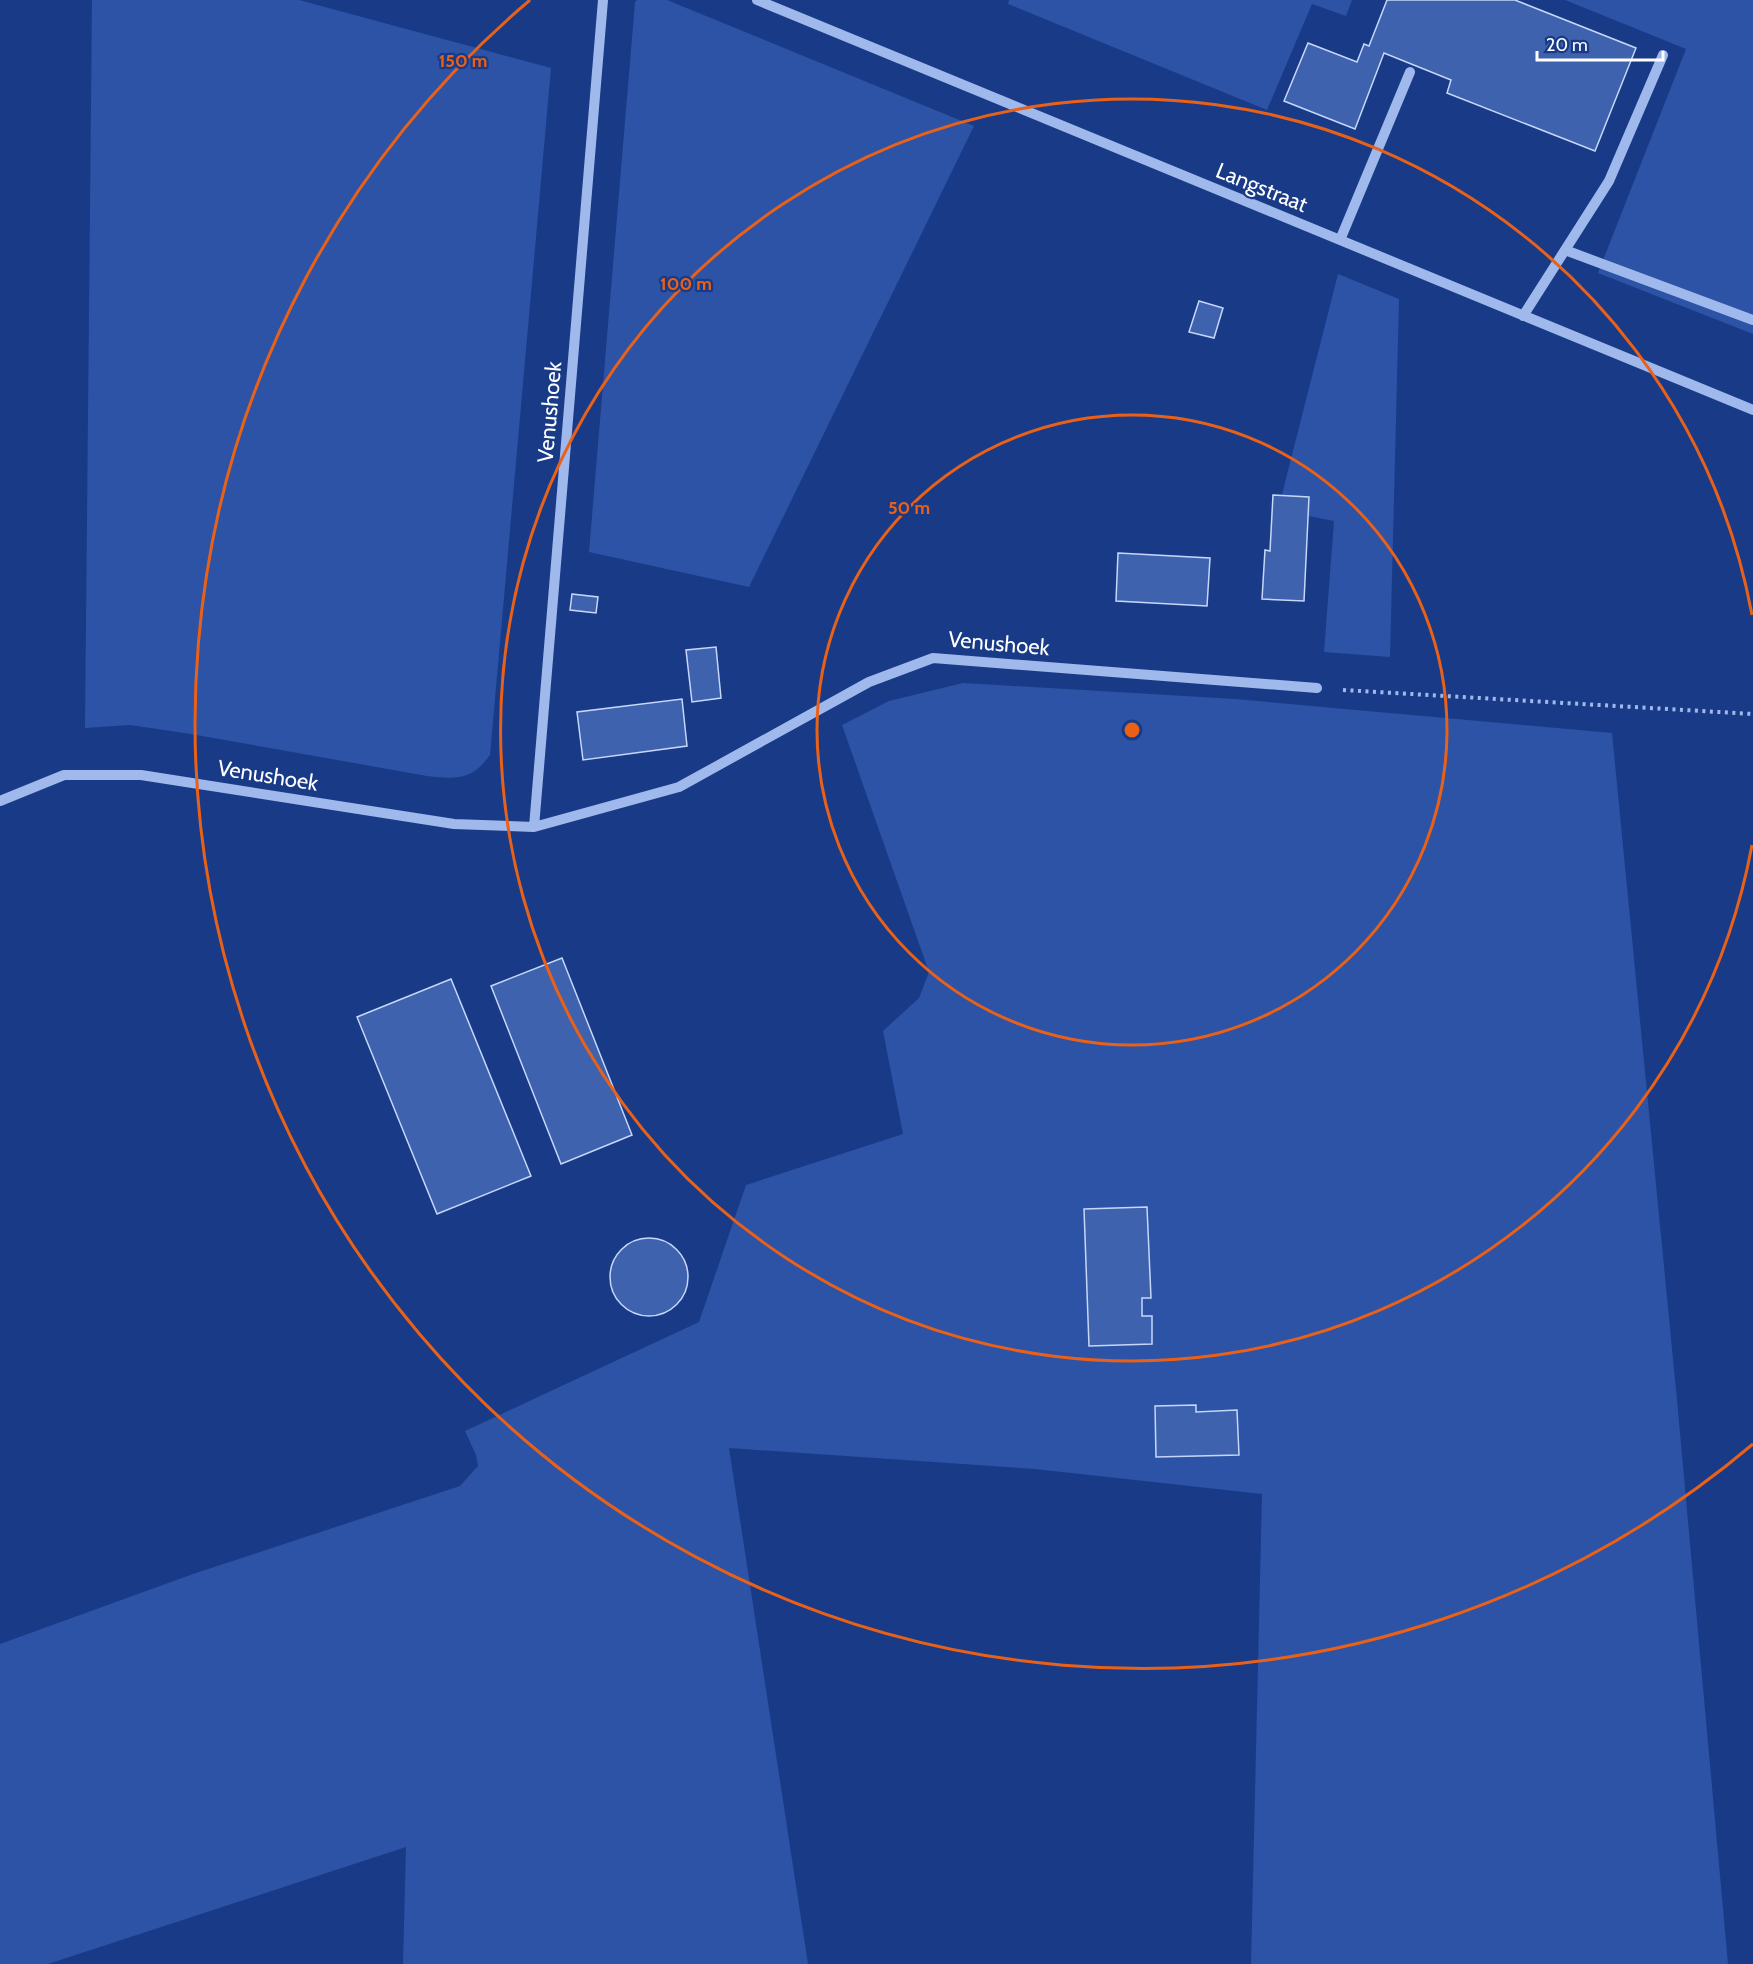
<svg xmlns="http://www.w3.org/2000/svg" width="1753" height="1964" font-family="Cabin,sans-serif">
<rect width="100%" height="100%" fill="#193b87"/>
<path fill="#2c53a5" d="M92 0H299L551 68 490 755C472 781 455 779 427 776L191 734 130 725 85 728Z
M637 0H667L974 126 749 587 589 552 635 2Z
M1009 0H1352L1346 16 1312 4 1267 110 1008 4Z
M1565 0H1753V334L1598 273 1686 49Z
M1338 274 1399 299 1390 657 1324 652 1334 521 1278 510Z
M963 683 1235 699 1612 733 1677 1400 1728 1964H1251L1262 1494 1035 1469 729 1448 808 1964H403L406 1847 48 1964H0V1644L193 1574 460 1486 478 1466 476 1455 465 1431 699 1322 746 1185 903 1134 883 1031 919 998 929 972 842 725 889 701Z"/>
<path fill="#3e62ae" stroke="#c6d7f9" stroke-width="1.5" d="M1387 0H1515L1636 48 1595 151 1447 93 1451 80 1384 53 1355 129 1284 101 1308 43 1357 62 1364 44 1369 46Z
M1199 301 1223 308 1214 338 1189 332Z
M1273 495 1309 497 1304 601 1262 599 1265 550 1270 551Z
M1118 553 1210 558 1207 606 1116 601Z
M572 594 598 597 596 613 570 610Z
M716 647 721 698 692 702 686 650Z
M682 699 687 746 583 760 577 712Z
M562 958 632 1135 561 1164 491 986Z
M451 979 531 1176 437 1214 357 1017Z
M1147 1207 1151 1298H1142V1316H1152V1344L1089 1346 1084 1209Z
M610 1277a39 39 0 1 1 78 0a39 39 0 1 1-78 0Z
M1196 1405V1412L1237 1410 1239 1455 1156 1457 1155 1406Z"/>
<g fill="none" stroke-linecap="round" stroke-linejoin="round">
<path stroke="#a0b9ed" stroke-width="4" stroke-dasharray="3 4.5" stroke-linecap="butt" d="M1343 690 1753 714"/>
<path stroke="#a0b9ed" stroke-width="10" d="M757 0 1753 410
M1340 240 1410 72
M1565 250 1753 320
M1523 316 1609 181 1663 55
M0 801 64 775H141L454 824 534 827 679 787 869 682 933 658 1317 688
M534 827 603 0"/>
</g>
<g fill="none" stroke="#e96118" stroke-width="3">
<circle cx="1132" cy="730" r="315"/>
<path d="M1752 845A631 631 0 1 1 1752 615"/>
<path d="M1753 1444A946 946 0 1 1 530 0"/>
</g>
<g text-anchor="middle" stroke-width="4.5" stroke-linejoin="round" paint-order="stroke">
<g font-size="22" fill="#fff" stroke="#193b87">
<text transform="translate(1262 187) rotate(22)" y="8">Langstraat</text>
<text transform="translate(549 412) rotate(-85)" y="8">Venushoek</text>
<text transform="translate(999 643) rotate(5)" y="8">Venushoek</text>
<text transform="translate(268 775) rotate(9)" y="8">Venushoek</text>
</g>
</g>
<circle cx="1132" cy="730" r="9" fill="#e96118" stroke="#193b87" stroke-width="3"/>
<g font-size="18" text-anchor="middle" font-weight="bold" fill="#e96118" stroke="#193b87" stroke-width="4.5" stroke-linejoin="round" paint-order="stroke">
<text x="463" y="67">150 m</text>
<text x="686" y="290">100 m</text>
<text x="909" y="514">50 m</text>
</g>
<path d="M1537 51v9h126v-9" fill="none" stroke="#ffffff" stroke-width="3"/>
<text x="1546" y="51" font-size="18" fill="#ffffff" stroke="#193b87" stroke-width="4.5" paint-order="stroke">20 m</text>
</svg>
